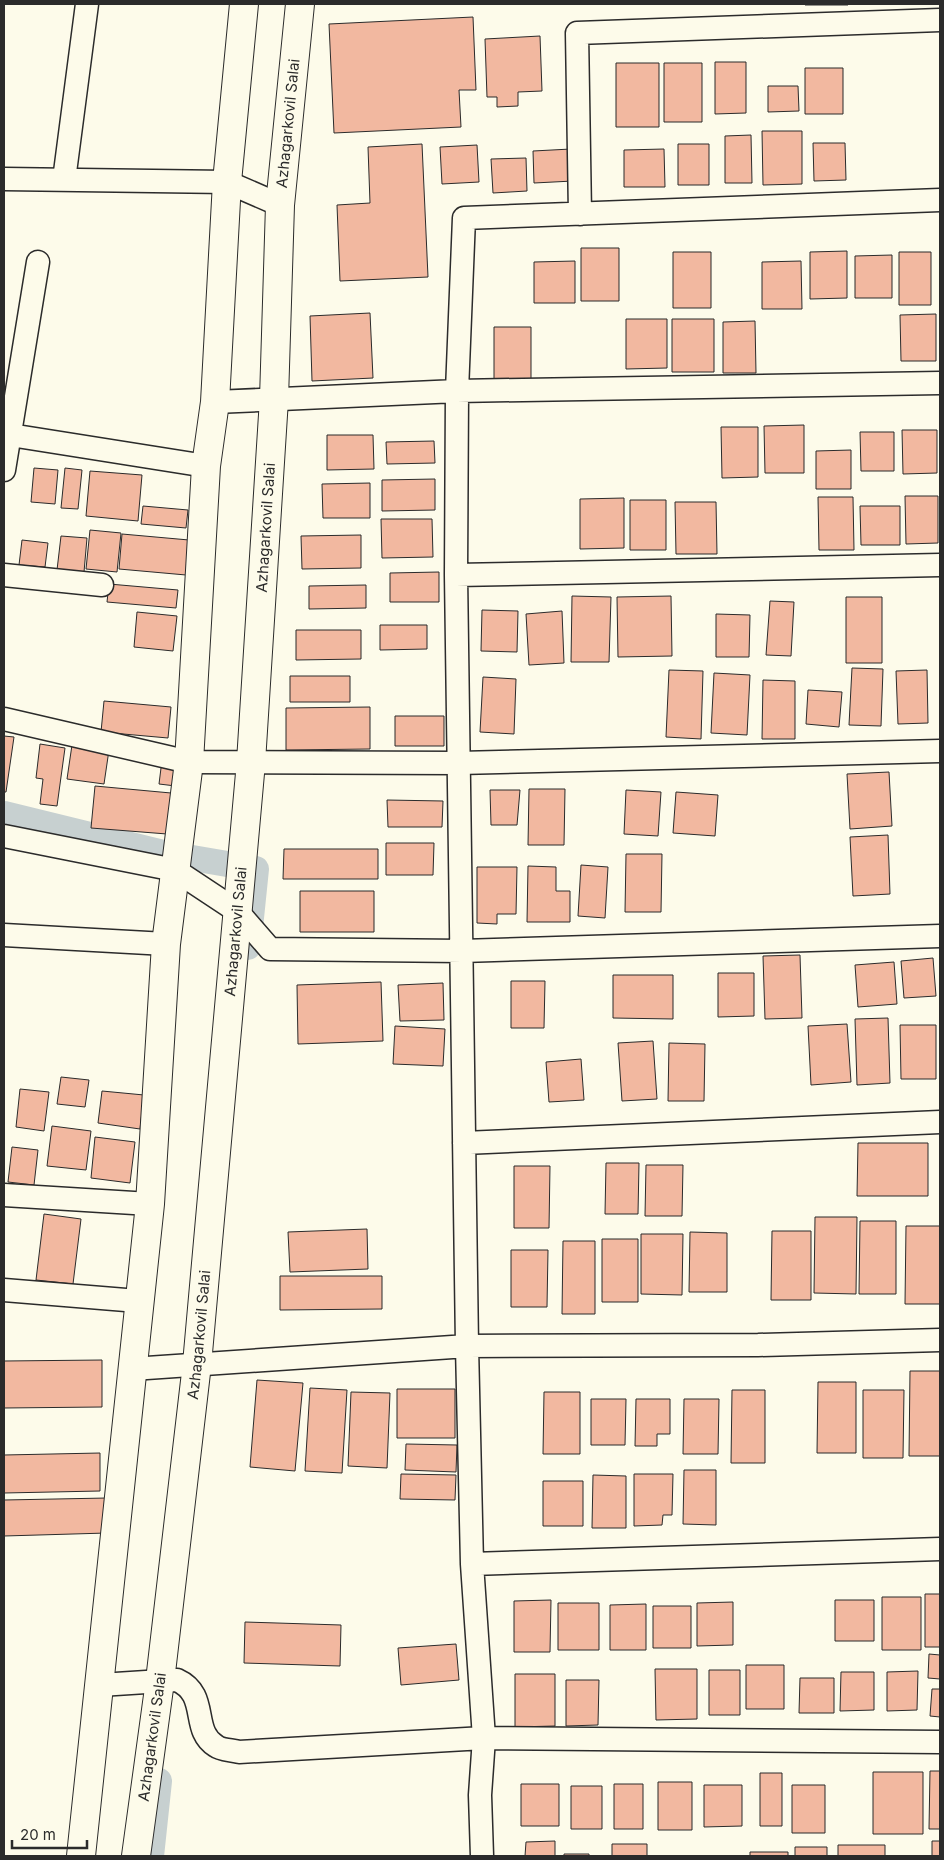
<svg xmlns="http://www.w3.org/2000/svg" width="944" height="1860" font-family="Inter,sans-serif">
<rect width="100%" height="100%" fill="#fdfbea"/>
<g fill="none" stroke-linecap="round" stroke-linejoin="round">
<path stroke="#c7d0d0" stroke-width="26" d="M4 814 163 853 256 869 248 947
M151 1856 159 1781"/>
</g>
<path fill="#f2b8a0" stroke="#2b2b2b" d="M805 4H848V5H805Z
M473 17 476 90H459L461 127 334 133 329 24Z
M540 36 542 91 518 92V106L497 107V97H487L485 39Z
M715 62H746V113L715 114Z
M616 63H659V127H616Z
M664 63H702V122H664Z
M805 68H843V114H805Z
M768 86H798L799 111 768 112Z
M762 131H802V184L763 185Z
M751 135 752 183H725V136Z
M813 143H845L846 180 814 181Z
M422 144 428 277 340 281 337 205 370 203 368 147Z
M678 144H709V185H678Z
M477 145 479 182 442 184 440 147Z
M571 149 573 181 534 183 533 151Z
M664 149 665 187H624V150Z
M526 158 527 191 493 193 491 159Z
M581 248H619V301H581Z
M847 251V298L810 299V252Z
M673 252H711V308H673Z
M899 252H931V305H899Z
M892 255V298H855V256Z
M575 261V303H534V262Z
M801 261 802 309H762V262Z
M370 313 373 378 312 381 310 316Z
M936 314V361H901L900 315Z
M626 319H667V368L626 369Z
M672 319H714V372H672Z
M755 321 756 373H723V322Z
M494 327H531V382L494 383Z
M804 425V473H765L764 426Z
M721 427H758V477L722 478Z
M902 430H937V473L903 474Z
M860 432H894V471H861Z
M327 435H373L374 469 327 470Z
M434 441 435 463 387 464 386 442Z
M851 450V489H816V451Z
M34 468 58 470 55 504 31 502Z
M65 468 82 470 78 509 61 508Z
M90 471 142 475 138 521 86 516Z
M435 479V510L382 511V480Z
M370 483V518H323L322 484Z
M905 496H938V543L906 544Z
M818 497H853L854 550H819Z
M624 498V548L580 549V499Z
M630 500H666V550H630Z
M675 502H716L717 554H676Z
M143 506 188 510 186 528 141 524Z
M860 506H900V545H861Z
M381 519H432L433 557 382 558Z
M90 530 121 533 117 572 86 569Z
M122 534 189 540 186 575 119 569Z
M361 535V568L302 569 301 536Z
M61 536 87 538 84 572 57 570Z
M22 540 48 543 45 567 19 565Z
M439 572V602H390V573Z
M109 584 178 590 176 608 107 602Z
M366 585V608L309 609V586Z
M572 596 611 597 609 662H571Z
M671 596 672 656 618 657 617 597Z
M846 597H882V663H846Z
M770 601 794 602 791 656 766 655Z
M482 610 518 611 517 652 481 651Z
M562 611 564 663 529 665 526 614Z
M137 612 177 616 173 651 134 647Z
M716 614 750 615 749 657H716Z
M380 625H427V649L380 650Z
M296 630H361V659L296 660Z
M852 668 883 669 881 726 849 725Z
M669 670 703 671 701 739 666 737Z
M927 670 928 723 898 724 896 671Z
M714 673 750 675 747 735 711 733Z
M290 676H350V702H290Z
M483 677 516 679 514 734 480 732Z
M763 680 795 681V739H762Z
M808 690 842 692 839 727 806 724Z
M104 701 171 707 168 738 101 732Z
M370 707V749L286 750V708Z
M395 716H444V746H395Z
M4 736 14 737 6 792H4Z
M40 744 65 748 57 806 40 804 43 779 36 778Z
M72 745 109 750 104 784 67 779Z
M162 760 187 762 184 787 159 784Z
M889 772 892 826 850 829 847 774Z
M95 786 171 793 167 834 91 828Z
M529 789H565L564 845H528Z
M490 790H520L517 825H491Z
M626 790 661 792 658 836 624 834Z
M676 792 718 795 715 836 673 833Z
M387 800 443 801 442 827H388Z
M888 835 890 894 853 896 850 837Z
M386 843H434L433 875H386Z
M284 849H378V879H283Z
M626 854H662L661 912H625Z
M581 865 608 867 605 918 578 916Z
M528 866 556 867V891H570V922H527Z
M477 867H517L516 914H497V924L477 923Z
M300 891H374V932H300Z
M800 955 802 1018 765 1019 763 956Z
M933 958 936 996 904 998 901 961Z
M894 962 897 1004 858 1007 855 965Z
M718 973H754V1016L718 1017Z
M613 975H673V1019L613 1018Z
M511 981H545L544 1028H511Z
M381 982 383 1041 298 1044 297 985Z
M443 983 444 1020 400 1021 398 985Z
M888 1018 890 1083 857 1085 855 1019Z
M847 1024 851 1082 811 1085 808 1026Z
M900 1025H936V1079H901Z
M395 1026 445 1029 443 1066 393 1064Z
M653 1041 657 1099 622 1101 618 1043Z
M669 1043 705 1044 704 1101H668Z
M581 1059 584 1100 549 1102 546 1062Z
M61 1077 89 1080 85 1107 57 1104Z
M20 1089 49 1092 44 1131 16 1127Z
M102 1091 144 1095 140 1129 98 1123Z
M52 1126 91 1131 86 1170 47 1166Z
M95 1137 135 1142 130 1183 91 1178Z
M858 1143H928V1196H857Z
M12 1147 38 1150 34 1185 8 1182Z
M606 1163H639L638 1214H605Z
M646 1165H683L682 1216H645Z
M514 1166H550L549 1228H514Z
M44 1214 81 1219 73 1284 36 1280Z
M815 1217H857L856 1294 814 1293Z
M860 1221H896V1294H859Z
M906 1226H940V1304H905Z
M367 1229 368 1269 290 1272 288 1232Z
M772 1231H811V1300H771Z
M690 1232 727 1233V1292H689Z
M641 1234H683L682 1295 641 1294Z
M602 1239H638V1302H602Z
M563 1241H595V1314H562Z
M511 1250H548L547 1307H511Z
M280 1276H382V1309L280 1310Z
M102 1360V1407L4 1408V1361Z
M910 1371H940V1456H909Z
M257 1380 303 1383 295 1471 250 1467Z
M818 1382H856V1453H817Z
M310 1388 347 1390 342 1473 305 1471Z
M397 1389H455V1438H397Z
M732 1390H765V1463H731Z
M863 1390H904L903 1458H863Z
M351 1392 390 1393 387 1468 348 1466Z
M544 1392H580V1454H543Z
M591 1399H626L625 1445H591Z
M636 1399H670V1434H657V1446H635Z
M684 1399H719L718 1454H683Z
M406 1444 457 1445 456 1472 405 1470Z
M100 1453V1491L4 1493V1455Z
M684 1470H716V1525L683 1524Z
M401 1474 456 1475 455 1500 400 1499Z
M634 1474H673L672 1515H663L662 1525 634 1526Z
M593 1475 626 1476V1528H592Z
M543 1481H583V1526H543Z
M107 1498V1533L4 1536V1500Z
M925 1594H940V1647H925Z
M882 1597H921V1650H882Z
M551 1600 550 1652H514V1601Z
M835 1600H874V1641H835Z
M733 1602V1645L697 1646V1603Z
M558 1603H599V1650H558Z
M646 1604V1650H610V1605Z
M653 1606H691V1648H653Z
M245 1622 341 1625 340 1666 244 1663Z
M456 1644 459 1680 401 1685 398 1648Z
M929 1654 940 1655V1679L928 1678Z
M746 1665H784V1709H746Z
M655 1669H697V1719L656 1720Z
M709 1670H740V1715H709Z
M918 1671 917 1710 887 1711V1672Z
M841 1672H874V1710L840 1711Z
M515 1674H555V1726L515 1727Z
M800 1678H834V1713H799Z
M566 1680H599L598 1725 566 1726Z
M932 1689H940V1717L930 1716Z
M930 1771H940V1829H929Z
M873 1772H923V1834H873Z
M760 1773H782V1826H760Z
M658 1782H692V1830H658Z
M521 1784H559V1826H521Z
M614 1784H643V1829H614Z
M704 1785H742V1826L704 1827Z
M792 1785H825V1833H792Z
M571 1786H602V1829H571Z
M555 1841V1856H525L526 1842Z
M932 1841H940V1856H932Z
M612 1844H647V1856H612Z
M838 1845H885V1856H838Z
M795 1847H827V1856H795Z
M750 1852H788V1856H750Z
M564 1854H589V1856H564Z"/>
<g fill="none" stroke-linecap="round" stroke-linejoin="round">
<g stroke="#2b2b2b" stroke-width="25">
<path id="street" d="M4 179 227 182 280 205
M64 180 87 4
M580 214 577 33 940 20
M215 402 457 391 940 383
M4 434 206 466
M4 470 38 262
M4 575 102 585
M456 575 457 391 464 218 940 200
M4 719 189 762 459 763 940 751
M4 836 175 870 237 911 270 949 462 951 940 936
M4 935 166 944
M464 1143 940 1122
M4 1195 150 1204
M4 1290 138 1301
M132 1369 467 1346 758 1345 940 1340
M472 1564 940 1549
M100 1685 177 1680C210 1695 190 1730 216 1746 221 1750 232 1750 239 1752L484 1738 940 1742
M482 1856 480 1795 484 1738 472 1564 467 1346 456 575 940 565"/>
</g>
<g stroke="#2b2b2b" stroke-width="30">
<g id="primary">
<path d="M81 1856 150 1204 166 944 189 762 206 466 215 402 227 182 244 4"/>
<path id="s1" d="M136 1856 160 1681 197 1364 251 762 274 399 280 205 300 4"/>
</g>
</g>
<use href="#street" stroke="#fdfbea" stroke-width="22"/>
<use href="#primary" stroke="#fdfbea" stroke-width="28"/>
</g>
<g text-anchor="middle" stroke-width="4" stroke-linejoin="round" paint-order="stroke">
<g font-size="15" fill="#2b2b2b" stroke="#fdfbea">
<text dy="5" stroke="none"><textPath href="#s1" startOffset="1740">Azhagarkovil Salai</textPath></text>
<text dy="5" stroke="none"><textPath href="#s1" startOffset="1335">Azhagarkovil Salai</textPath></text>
<text dy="5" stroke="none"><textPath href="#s1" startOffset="930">Azhagarkovil Salai</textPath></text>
<text dy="5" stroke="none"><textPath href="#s1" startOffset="525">Azhagarkovil Salai</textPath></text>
<text dy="5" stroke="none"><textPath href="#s1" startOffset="120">Azhagarkovil Salai</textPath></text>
</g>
</g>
<rect width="944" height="1860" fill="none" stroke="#2b2b2b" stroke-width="10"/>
<path d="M12 1840v8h75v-8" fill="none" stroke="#2b2b2b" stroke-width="2.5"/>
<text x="20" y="1840" font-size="15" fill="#2b2b2b" stroke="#fdfbea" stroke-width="4" paint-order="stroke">20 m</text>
</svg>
